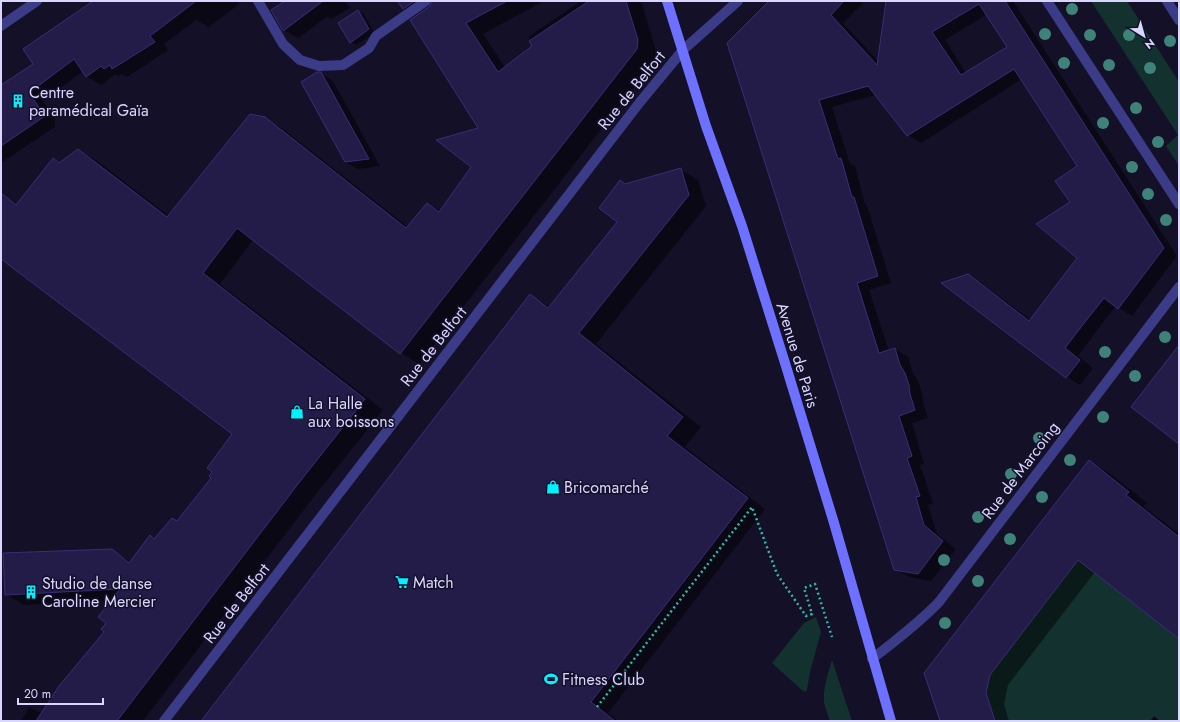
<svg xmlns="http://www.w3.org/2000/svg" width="1180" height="722" font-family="Jost,sans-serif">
<rect width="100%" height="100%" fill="#131028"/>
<path fill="#13322f" d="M1091 1H1127L1179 82V166L1166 146 1178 135Z
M1078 560 1179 639V721H1160L1154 716 1150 721H995L986 693 990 675Z
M816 617 821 632 810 672 807 690 805 692 802 690 772 663 804 623Z
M832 660 852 721H830C828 715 825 708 824 702 823 688 828 673 832 660Z"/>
<path fill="#0007" fill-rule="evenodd" d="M96 1H237L239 4 209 27 196 20 164 44 168 50 127 77 122 74 118 76 115 74 101 85 87 77 83 71 43 101 55 119V127L1 163V87L34 64Z
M287 1H348L346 2 350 8 331 19 327 17 298 38 284 30 272 10Z
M398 1H425L409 12 403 9Z
M444 1H544L483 34 505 67 534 46 528 37 581 1H641L656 51 655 60 419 364 401 353 254 239 220 284 383 410 316 494 143 721H21L29 708 42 713 106 632 113 600 24 605 6 594 111 550 131 562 150 537 155 540 178 522 212 478 234 434 1 257V199L3 196 18 205 53 160 60 163 78 150 96 160 169 216 265 118 283 129 408 227 428 204 441 211 473 167 480 128Z
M770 1H865L843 23 878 61 887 1H1013L1177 256 1132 316 1116 306 1098 329 1078 356 1093 368 1080 385 1067 377 943 283 968 275 981 283 1031 320 1078 258 1071 203 1079 166 1022 79 921 143 908 135 876 95 832 107 850 164 855 166 865 204 867 206 891 283 869 290 889 351 895 349 908 357 913 373 918 381 922 393 923 402 928 418 912 423 924 464 920 465 933 503 928 505 937 534 956 549 931 581 909 577 895 569ZM987 14 1008 47 966 73 945 40Z
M358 11 364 14 374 33 357 45 351 42Z
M320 73 333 81 380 166 358 169 345 162Z
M680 169 698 180 706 206 596 344 701 427 685 447 765 509 608 713 618 721H202L530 295 550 307 618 221 626 185Z
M1090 462 1108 472 1147 503 1143 506 1179 534V638L1095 572 1008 685 1004 704 1009 721H941Z
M1154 717 1160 721H1151Z"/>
<path fill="#231c49" stroke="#392e75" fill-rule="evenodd" d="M93 1H196L150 36 155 42 112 69 110 65 104 69 101 66 86 77 74 59 29 93 45 116 1 146V85L33 64 23 49Z
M285 1H323L283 31 271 10Z
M397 1H415L403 9Z
M432 1H507L466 23 498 72 532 46 529 41 589 1H626L638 40 637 49 400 354 237 228 203 273 365 399 298 484 117 721H36L59 686 104 632 101 629 106 623 98 617 120 589 5 595 3 553 112 549 129 563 150 535 154 539 172 518 177 521 211 478 209 476 212 472 207 468 232 434 1 259V193L16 205 53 158 59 163 78 149 167 217 250 114 265 117 406 228 427 203 439 212 471 167 436 140 478 128 410 20 430 6Z
M769 1H844L831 15 877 65 886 1H1005L1164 248 1118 309 1104 298 1085 322 1065 348 1080 360 1066 378 941 283 968 274 1029 321 1077 258 1036 224 1070 202 1055 181 1077 166 1014 69 907 136 868 86 819 100 838 159 841 158 852 197H854L878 276 857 283 879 353 895 348 900 365 905 373 909 385 910 394 915 410 899 416 912 456 907 458 920 496 916 497 924 525 943 541 918 574 894 570 727 43ZM979 4 1007 47 961 75 932 32Z
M358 10 369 29 350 43 338 23Z
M317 72H321L369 159 345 162 301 82Z
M681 168 689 195 579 333 683 417 667 436 748 498 591 702 615 721H201L530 294 548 308 617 222 599 208 620 180 625 184Z
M1179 345V444L1131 407Z
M1089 460 1129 492 1126 495 1179 537V639L1078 560 990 675 986 693 995 721H940L924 673Z"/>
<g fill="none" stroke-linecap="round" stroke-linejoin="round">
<path stroke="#30baab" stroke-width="2.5" stroke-dasharray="2 3" stroke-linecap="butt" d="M597 707 752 507 777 574 806 616 812 614 804 588 815 584 832 637"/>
<path stroke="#3b3b87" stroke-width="10" d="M258 1 283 44 300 60 319 66 343 65 369 48 376 36 426 1"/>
<path stroke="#3b3b87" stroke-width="10" d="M1047 1 1179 204
M1167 1 1179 20
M1 26 37 1
M872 659C895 641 919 623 939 602L1179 287
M164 721 640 102 683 50"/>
<path stroke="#3b3b87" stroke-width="10" d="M683 50 738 1"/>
<path stroke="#6e70ff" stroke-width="10" d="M667 1 706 126 742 226 785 363 834 523 891 721"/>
</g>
<g fill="#3e8279">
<circle cx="1072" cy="9" r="6"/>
<circle cx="1045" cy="34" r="6"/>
<circle cx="1090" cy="35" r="6"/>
<circle cx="1129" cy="35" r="6"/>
<circle cx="1170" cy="41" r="6"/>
<circle cx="1064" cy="63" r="6"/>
<circle cx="1109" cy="65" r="6"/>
<circle cx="1150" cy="68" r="6"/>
<circle cx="1136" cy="108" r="6"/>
<circle cx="1103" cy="123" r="6"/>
<circle cx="1158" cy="142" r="6"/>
<circle cx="1132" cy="167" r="6"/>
<circle cx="1148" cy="194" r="6"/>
<circle cx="1166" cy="220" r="6"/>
<circle cx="1165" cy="337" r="6"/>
<circle cx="1105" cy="352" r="6"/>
<circle cx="1135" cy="376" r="6"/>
<circle cx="1103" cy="417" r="6"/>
<circle cx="1039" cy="438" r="6"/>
<circle cx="1070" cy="460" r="6"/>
<circle cx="1011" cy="474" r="6"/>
<circle cx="1042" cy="497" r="6"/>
<circle cx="978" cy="517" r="6"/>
<circle cx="1010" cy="539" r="6"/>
<circle cx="944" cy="560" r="6"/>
<circle cx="978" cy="581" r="6"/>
<circle cx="945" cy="623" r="6"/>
</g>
<defs>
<g id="building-bare" transform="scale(1.08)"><path d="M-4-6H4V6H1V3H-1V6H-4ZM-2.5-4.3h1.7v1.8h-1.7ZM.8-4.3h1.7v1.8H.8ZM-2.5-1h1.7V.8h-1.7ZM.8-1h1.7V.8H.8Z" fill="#03f0ff" stroke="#131028" stroke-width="2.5" paint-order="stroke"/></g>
<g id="shop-bare" transform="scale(1.08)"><path d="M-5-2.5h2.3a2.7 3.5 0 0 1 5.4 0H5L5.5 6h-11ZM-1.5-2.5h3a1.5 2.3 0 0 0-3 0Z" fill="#03f0ff" stroke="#131028" stroke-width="2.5" paint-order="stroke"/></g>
<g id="supermarket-bare" transform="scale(1.08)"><path d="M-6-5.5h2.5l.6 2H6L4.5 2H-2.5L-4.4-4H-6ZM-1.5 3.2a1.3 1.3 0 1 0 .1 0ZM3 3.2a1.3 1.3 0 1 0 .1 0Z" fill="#03f0ff" stroke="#131028" stroke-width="2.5" paint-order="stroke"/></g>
<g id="stadium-bare" transform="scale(1.08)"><path d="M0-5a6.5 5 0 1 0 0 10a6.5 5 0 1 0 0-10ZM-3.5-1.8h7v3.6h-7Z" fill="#03f0ff" stroke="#131028" stroke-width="2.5" paint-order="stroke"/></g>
</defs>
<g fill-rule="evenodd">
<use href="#building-bare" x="18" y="101"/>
<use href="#shop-bare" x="297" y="412"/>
<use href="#shop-bare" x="553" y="487"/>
<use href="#supermarket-bare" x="402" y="582"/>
<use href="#building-bare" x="31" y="592"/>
<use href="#stadium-bare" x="551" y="679"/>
</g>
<g text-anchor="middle" stroke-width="3" stroke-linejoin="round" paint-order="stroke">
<g font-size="16" fill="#d9d7ff" stroke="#131028">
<text transform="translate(631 90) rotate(-51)" y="6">Rue de Belfort</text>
<text transform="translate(433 346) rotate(-52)" y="6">Rue de Belfort</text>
<text transform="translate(798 355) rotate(73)" y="6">Avenue de Paris</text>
<text transform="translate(1020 470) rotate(-53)" y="6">Rue de Marcoing</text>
<text transform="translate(236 603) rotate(-52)" y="6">Rue de Belfort</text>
</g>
<g font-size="16" fill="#d9d7ff" stroke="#131028" text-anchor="start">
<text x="29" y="98">Centre<tspan x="29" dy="18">paramédical Gaïa</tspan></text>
<text x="308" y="409">La Halle<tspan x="308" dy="18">aux boissons</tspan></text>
<text x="564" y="493">Bricomarché</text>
<text x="413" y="588">Match</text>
<text x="42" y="589">Studio de danse<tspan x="42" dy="18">Caroline Mercier</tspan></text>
<text x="562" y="685">Fitness Club</text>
</g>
</g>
<rect width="1180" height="722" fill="none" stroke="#d9d7ff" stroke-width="4"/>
<g transform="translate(1144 36) rotate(143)" stroke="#131028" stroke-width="3" paint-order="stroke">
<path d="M0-3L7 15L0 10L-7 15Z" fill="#d9d7ff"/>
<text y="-6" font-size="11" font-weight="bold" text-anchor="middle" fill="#d9d7ff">N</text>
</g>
<path d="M18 698v6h85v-6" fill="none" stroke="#d9d7ff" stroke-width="2"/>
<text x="24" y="698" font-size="12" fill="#d9d7ff" stroke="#131028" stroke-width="3" paint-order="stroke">20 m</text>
</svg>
